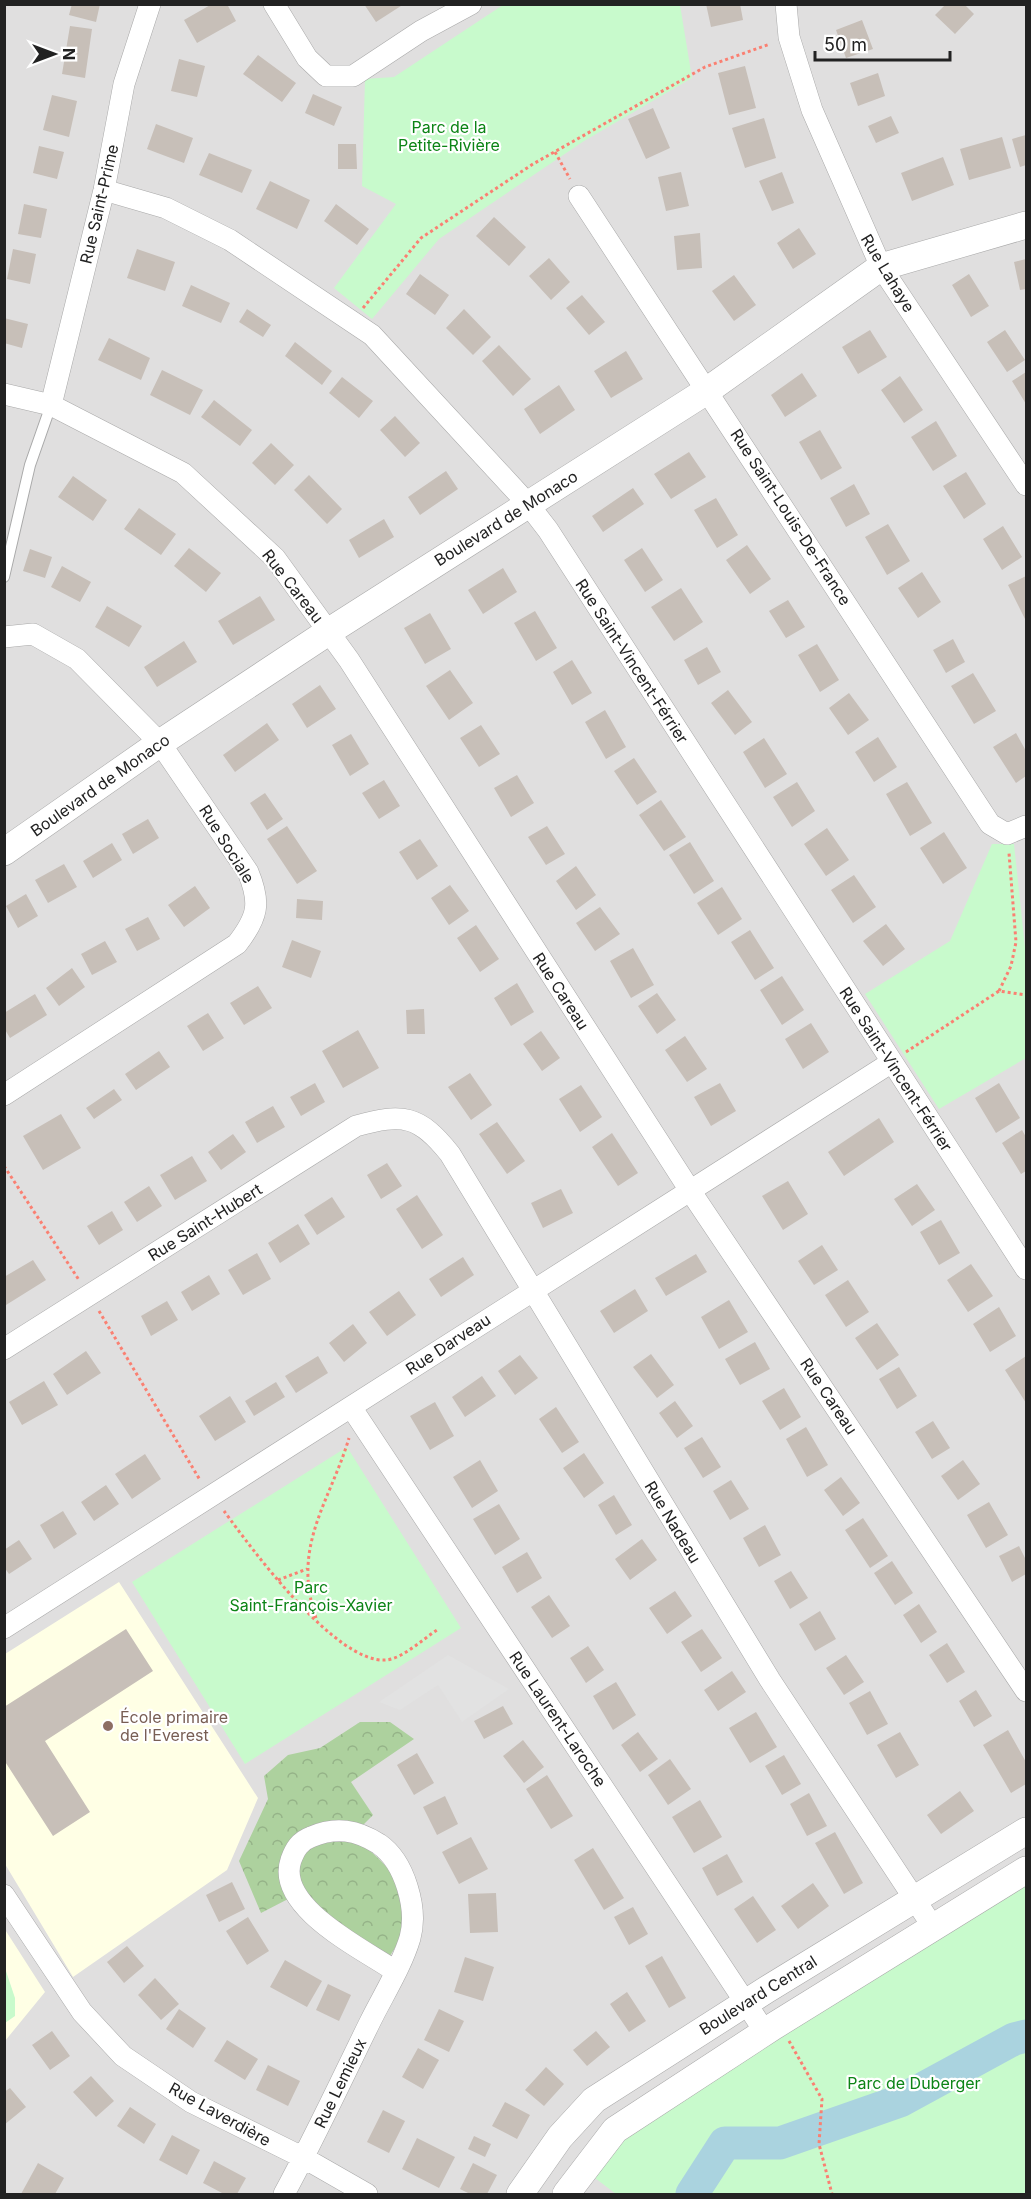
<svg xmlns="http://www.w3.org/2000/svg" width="1031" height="2199" font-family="Inter,sans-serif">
<defs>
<pattern id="forest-crowns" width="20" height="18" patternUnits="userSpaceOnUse" patternTransform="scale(1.5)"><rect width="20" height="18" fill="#add19e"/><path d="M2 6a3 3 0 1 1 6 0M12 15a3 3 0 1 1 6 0" fill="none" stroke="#95b388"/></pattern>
</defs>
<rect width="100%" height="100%" fill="#f2efe9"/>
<path fill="#e0dfdf" d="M5 5H1026V2036L692 2194H5Z"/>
<path fill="#ffffe5" d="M119 1582 258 1798 227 1870 73 1977 5 1864V1654Z
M4 1928 45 1992 5 2041H4Z"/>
<path fill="url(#forest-crowns)" d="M360 1722H390L414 1739 351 1782 373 1815 361 1827 333 1820 290 1840V1898L261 1913 239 1861 268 1799 264 1776 288 1755 320 1748Z
M354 1840C387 1859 413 1893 402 1933 400 1941 393 1950 389 1958 365 1940 320 1917 305 1892 298 1882 298 1868 298 1856L313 1844Z"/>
<path fill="#c8facc" d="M503 5H680L692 78 584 141 439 239 372 319 334 288 396 204 362 186 365 79 394 77Z
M992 844H1014L1026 957V1058L939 1109 865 994 950 941Z
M347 1447 461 1628 245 1764 132 1582Z
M1026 1884V2194H616L591 2175 617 2144 702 2086Z
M4 1965 15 1998V2016L5 2023Z"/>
<path fill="#e2e2e2" d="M448 1655 509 1689 462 1722 438 1685 400 1710 379 1702Z"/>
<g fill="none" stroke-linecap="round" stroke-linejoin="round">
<path stroke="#aad3df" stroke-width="33" d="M692 2194 725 2143H780L900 2101 1014 2039 1026 2036"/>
</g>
<path fill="#c7bfb8" d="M72 4H100L96 22 69 15Z
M212 4H227L236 21 197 43 184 20Z
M364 4H404L376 22Z
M706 4H740L743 20 711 27Z
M946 4H964L974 14 955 34 935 15Z
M862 20 873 49 846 58 836 30Z
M70 26 92 29 85 78 62 74Z
M258 55 296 83 282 102 243 74Z
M179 59 205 66 197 97 171 91Z
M745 66 756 108 729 115 718 73Z
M878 73 885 96 858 106 850 83Z
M313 94 342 107 334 126 305 113Z
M52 95 77 101 69 137 43 130Z
M653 108 670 148 646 159 628 119Z
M891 116 899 133 876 143 868 126Z
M764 118 776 158 745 168 732 128Z
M156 124 193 138 184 163 147 149Z
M1026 135V165L1020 167 1012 139Z
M1002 137 1011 168 969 180 960 149Z
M338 144H356L357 169H338Z
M39 146 64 152 57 179 33 173Z
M209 153 252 170 242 193 199 175Z
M943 157 954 185 912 201 901 173Z
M681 172 689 206 666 211 658 177Z
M782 172 794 203 772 211 759 181Z
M270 181 310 200 297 229 256 209Z
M24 204 47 209 41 238 18 234Z
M336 204 369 229 357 245 324 221Z
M494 217 526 247 509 266 476 236Z
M799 228 816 254 793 269 777 243Z
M700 233 702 268 677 270 674 236Z
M13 249 36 254 30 284 7 279Z
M137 249 175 262 165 291 127 278Z
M549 258 570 282 551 300 529 276Z
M1026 259V289L1020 290 1014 262Z
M420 274 449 295 435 315 406 294Z
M969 274 989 306 971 317 952 285Z
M734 275 756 305 734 321 712 291Z
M191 285 230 303 221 323 182 306Z
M582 295 605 322 589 335 566 308Z
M247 309 271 325 263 337 239 322Z
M464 309 491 337 473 355 446 328Z
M4 318 28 324 22 348 4 343Z
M870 330 887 357 858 374 842 347Z
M1005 330 1025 360 1007 372 987 342Z
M109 338 150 358 141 380 98 360Z
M295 342 332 371 322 385 285 356Z
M499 345 531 379 513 396 482 361Z
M626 351 643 379 611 398 594 371Z
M162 370 203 390 190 415 150 395Z
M1026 372V404L1012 381Z
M802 373 817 396 785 417 771 395Z
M900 376 923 410 904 423 881 390Z
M342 377 373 401 359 418 329 393Z
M559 385 575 410 540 434 524 409Z
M214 400 252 430 240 446 201 417Z
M395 416 420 443 405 457 380 430Z
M936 421 957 456 933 471 911 437Z
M820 430 842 468 821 480 799 442Z
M271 443 294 465 275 485 252 463Z
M689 452 706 477 671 499 654 474Z
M446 471 458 489 420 515 408 497Z
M966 472 986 504 964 519 943 486Z
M309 475 342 509 327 524 294 490Z
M73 476 107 500 93 521 58 497Z
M854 484 870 514 846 527 830 498Z
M633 488 644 504 603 532 592 516Z
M716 498 738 535 717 548 694 510Z
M139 508 176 534 161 555 124 529Z
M384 519 394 537 359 558 349 540Z
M888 524 910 561 887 575 865 537Z
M1003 526 1022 557 1002 570 983 539Z
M747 545 771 579 750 594 726 560Z
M189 548 221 573 206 592 174 566Z
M642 548 663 580 645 592 624 560Z
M30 549 52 557 45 578 23 571Z
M62 566 91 582 80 602 51 587Z
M503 568 517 592 483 614 468 590Z
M922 572 941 602 918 618 898 588Z
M1026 576V621L1008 585Z
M681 588 703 622 674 641 651 607Z
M260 596 275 620 233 645 218 621Z
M788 600 805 627 786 638 769 611Z
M107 606 142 626 129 647 95 627Z
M535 611 557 648 536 661 514 623Z
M430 613 451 649 425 664 404 628Z
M953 639 965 662 946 673 933 650Z
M184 641 197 662 157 687 144 667Z
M817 644 839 680 820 692 798 655Z
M707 647 721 672 698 685 684 660Z
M572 660 592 693 572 705 553 672Z
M450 670 473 703 449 720 426 686Z
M973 673 996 711 974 724 951 686Z
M320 685 336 709 307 728 292 704Z
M728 690 752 722 735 735 711 703Z
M849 693 869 720 848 735 829 708Z
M605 710 626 747 606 759 585 722Z
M267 723 279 740 235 772 223 755Z
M481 725 500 754 479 767 460 738Z
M1016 733 1026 751V776L1016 783 993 747Z
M351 734 369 764 350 776 332 745Z
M878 737 897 767 874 782 855 752Z
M764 738 787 774 765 788 743 752Z
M634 758 657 792 637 805 614 771Z
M517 775 534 803 511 817 494 788Z
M384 780 400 806 379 819 362 793Z
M797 782 815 811 792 827 773 797Z
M907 782 932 823 910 836 886 794Z
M265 793 283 819 267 830 250 803Z
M661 800 686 837 664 851 639 815Z
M148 819 159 838 133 854 122 834Z
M287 826 317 871 297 884 267 839Z
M547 826 565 854 546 865 528 837Z
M827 828 849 860 826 876 804 844Z
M944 832 967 868 943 884 920 848Z
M420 839 438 866 417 880 399 852Z
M690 842 714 881 694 894 669 855Z
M112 843 122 860 93 878 83 861Z
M64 864 77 887 48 903 35 880Z
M576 866 596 895 576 910 556 881Z
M854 875 876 907 853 923 831 890Z
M450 885 469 911 449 925 431 898Z
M195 886 210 908 184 927 168 905Z
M722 887 742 919 718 935 697 903Z
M26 894 38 916 18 928 6 906Z
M297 899 323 901 322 920 296 918Z
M600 907 620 934 595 951 576 923Z
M148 917 160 939 137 951 125 929Z
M886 924 905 949 883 966 863 941Z
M476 925 499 959 480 972 457 938Z
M750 930 774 968 755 980 731 942Z
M292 940 321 951 311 978 282 967Z
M105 941 117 962 92 975 81 954Z
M633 948 654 985 631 998 610 961Z
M72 968 85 987 59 1006 46 988Z
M782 976 804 1010 782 1025 760 990Z
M517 983 534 1012 511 1026 494 998Z
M258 986 272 1008 244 1025 230 1003Z
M657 993 676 1020 657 1034 638 1006Z
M35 994 47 1015 10 1038 4 1028V1013Z
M424 1009 425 1034H407L406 1010Z
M208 1013 224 1038 203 1051 187 1026Z
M811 1023 829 1052 803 1069 785 1039Z
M358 1030 379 1068 343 1088 322 1051Z
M541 1031 560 1058 542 1071 523 1044Z
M685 1036 707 1069 687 1082 665 1050Z
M159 1051 170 1067 136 1090 125 1074Z
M470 1073 492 1105 471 1120 448 1087Z
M315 1083 325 1102 301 1116 290 1097Z
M720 1083 736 1111 711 1126 694 1097Z
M999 1083 1020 1118 996 1133 975 1098Z
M581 1085 602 1117 580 1132 559 1099Z
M114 1089 122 1100 94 1119 86 1108Z
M273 1106 285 1127 257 1143 245 1122Z
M61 1114 81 1148 43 1170 23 1136Z
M879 1118 894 1142 844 1176 828 1152Z
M497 1122 525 1161 507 1174 479 1134Z
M1022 1130 1026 1137V1171L1021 1174 1002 1143Z
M612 1133 638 1173 618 1186 592 1147Z
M233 1134 246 1152 221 1170 208 1152Z
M192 1156 207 1181 175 1200 160 1175Z
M387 1163 402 1186 381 1199 367 1175Z
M788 1181 808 1214 783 1230 762 1196Z
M917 1184 935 1210 912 1226 894 1199Z
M149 1186 162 1206 137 1222 124 1202Z
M561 1189 573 1213 543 1228 531 1203Z
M417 1195 443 1235 422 1249 396 1209Z
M332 1197 345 1217 317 1235 304 1215Z
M112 1211 123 1230 99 1245 87 1226Z
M941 1220 960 1253 939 1265 920 1232Z
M298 1224 310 1244 280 1263 268 1243Z
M822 1245 838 1270 814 1285 798 1261Z
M257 1253 271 1279 243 1295 228 1270Z
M696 1254 707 1272 666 1296 655 1278Z
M463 1257 474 1275 441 1297 429 1279Z
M33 1260 46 1280 6 1305 4 1277Z
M971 1264 993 1296 968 1312 947 1280Z
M209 1275 220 1294 192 1311 181 1292Z
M848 1280 869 1312 846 1327 825 1295Z
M635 1289 648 1311 614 1333 600 1311Z
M399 1291 416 1315 387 1336 369 1312Z
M729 1300 748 1332 719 1349 701 1317Z
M167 1301 178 1320 151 1336 141 1316Z
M999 1307 1016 1336 990 1352 973 1324Z
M877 1323 899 1355 877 1370 855 1338Z
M353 1324 367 1343 344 1362 329 1343Z
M755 1342 770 1369 740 1385 725 1359Z
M86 1351 101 1373 67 1395 53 1374Z
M651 1354 674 1385 657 1398 633 1367Z
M520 1355 538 1378 515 1395 498 1371Z
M318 1356 328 1373 296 1393 285 1376Z
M1026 1356V1403L1005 1370Z
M899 1367 917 1396 897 1409 879 1379Z
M482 1376 496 1396 465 1417 452 1397Z
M44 1381 58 1405 22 1425 9 1402Z
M276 1382 285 1397 254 1416 245 1401Z
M784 1388 801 1417 780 1430 762 1401Z
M230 1396 246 1422 215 1441 199 1416Z
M675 1401 693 1426 677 1438 659 1413Z
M435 1402 454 1436 430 1450 410 1416Z
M556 1407 579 1442 562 1453 539 1419Z
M933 1421 950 1448 932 1459 915 1432Z
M806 1427 828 1465 807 1477 786 1439Z
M702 1437 721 1467 703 1478 684 1448Z
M584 1453 604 1483 584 1498 563 1468Z
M145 1454 161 1479 132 1499 115 1474Z
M480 1460 498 1491 472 1508 453 1477Z
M963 1460 980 1484 958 1500 941 1476Z
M841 1477 860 1503 843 1516 824 1490Z
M731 1480 749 1509 730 1520 713 1491Z
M106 1485 119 1504 94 1521 81 1502Z
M614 1495 632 1525 616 1535 598 1505Z
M989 1502 1008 1535 986 1548 967 1515Z
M499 1504 520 1539 495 1555 473 1519Z
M63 1511 77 1534 54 1549 40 1525Z
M863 1518 888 1556 870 1568 845 1530Z
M765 1525 781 1555 759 1567 743 1538Z
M642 1539 657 1560 630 1580 615 1559Z
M19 1540 32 1559 9 1574 4 1567V1550Z
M1019 1546 1026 1560V1574L1012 1582 999 1556Z
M527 1552 542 1578 517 1593 502 1567Z
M892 1561 913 1593 895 1605 874 1573Z
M791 1571 808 1598 790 1609 774 1581Z
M675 1591 692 1616 667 1634 649 1608Z
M549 1595 570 1626 552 1638 531 1607Z
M919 1604 937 1632 921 1643 903 1615Z
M820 1611 836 1639 815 1651 799 1624Z
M126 1629 153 1671 45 1741 90 1812 53 1836 4 1760V1707Z
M702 1629 722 1658 701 1672 681 1642Z
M947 1643 965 1672 947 1683 929 1655Z
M588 1646 604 1670 586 1683 570 1658Z
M846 1655 864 1682 844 1695 826 1668Z
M732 1671 746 1692 718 1711 704 1690Z
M616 1682 636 1715 613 1730 593 1696Z
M976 1690 992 1716 974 1727 959 1701Z
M870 1691 888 1724 867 1735 849 1703Z
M503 1706 513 1724 484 1739 474 1721Z
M756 1712 777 1747 750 1763 729 1728Z
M1008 1730 1026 1762V1784L1011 1793 983 1745Z
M638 1732 658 1759 640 1772 621 1745Z
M900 1732 919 1765 896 1778 877 1745Z
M523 1740 544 1767 524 1783 503 1756Z
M417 1753 434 1783 414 1795 397 1765Z
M784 1755 801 1784 782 1795 765 1766Z
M670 1759 691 1789 668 1805 648 1775Z
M547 1775 573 1816 551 1829 526 1789Z
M960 1791 974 1811 941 1834 927 1815Z
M809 1793 827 1826 807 1836 790 1804Z
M445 1796 458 1824 437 1835 423 1807Z
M700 1800 722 1837 694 1853 672 1817Z
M835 1832 863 1883 844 1894 815 1843Z
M471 1837 488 1869 459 1884 442 1852Z
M593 1848 624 1898 604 1910 574 1860Z
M727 1854 743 1882 717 1896 702 1868Z
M232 1882 245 1909 219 1922 206 1895Z
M813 1883 829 1906 798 1929 781 1906Z
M496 1893 498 1932 470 1933 468 1894Z
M753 1896 776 1930 757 1943 734 1909Z
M633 1907 648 1934 629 1945 614 1917Z
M248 1917 269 1951 247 1965 226 1931Z
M127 1946 144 1966 124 1983 107 1962Z
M662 1956 686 1998 669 2008 645 1966Z
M465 1957 494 1967 483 2001 454 1992Z
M285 1960 322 1981 307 2007 270 1987Z
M155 1978 179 2004 161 2020 138 1995Z
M328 1984 351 1995 339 2021 316 2010Z
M627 1992 646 2021 629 2032 610 2004Z
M179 2009 206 2028 193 2048 166 2029Z
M439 2009 464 2021 449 2052 424 2040Z
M52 2031 70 2056 50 2070 32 2045Z
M596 2031 610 2047 587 2066 573 2050Z
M227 2040 258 2059 245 2080 214 2061Z
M418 2048 439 2060 423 2089 402 2077Z
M268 2065 300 2081 288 2106 256 2090Z
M546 2067 564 2084 544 2106 525 2090Z
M91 2076 114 2101 96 2117 73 2092Z
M10 2088 26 2107 4 2125V2092Z
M505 2102 530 2115 517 2139 492 2126Z
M130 2107 156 2124 144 2144 117 2126Z
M383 2110 405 2121 389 2153 367 2142Z
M172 2135 200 2150 187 2175 159 2160Z
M474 2136 491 2144 485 2157 468 2149Z
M417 2138 455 2157 439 2188 402 2169Z
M214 2161 246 2178 237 2194H224L203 2183Z
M38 2163 64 2178 55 2194H21Z
M473 2163 497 2175 487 2194H470L460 2189Z"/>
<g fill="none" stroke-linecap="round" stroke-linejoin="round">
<g stroke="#a9a9a9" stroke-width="12">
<path id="service" d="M4 577 30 465 51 405"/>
</g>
<g stroke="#a9a9a9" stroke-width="22">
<path id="minor" d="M274 4 307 58 326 76H353L421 31 471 4
M786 4 789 37 812 110 881 267 1026 485
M104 190 166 208 230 240 372 335 528 504 548 530 1026 1269
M579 196 990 824 1007 834 1026 826
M4 394 51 405 183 473 275 558 349 660 691 1192 1026 1691
M51 405 104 190 124 84 150 4
M4 637 33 634 77 659 160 743 248 872C261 903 258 917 237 944L4 1095
M4 1349 356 1126C403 1113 419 1115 450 1154L770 1680 933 1927
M351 1407 765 2032
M4 1628 892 1062
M4 1895 82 2012 123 2056 191 2102 304 2158 367 2194
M284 2194C314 2139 341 2081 369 2024 382 1997 401 1968 410 1938 418 1909 405 1862 379 1844 357 1830 336 1826 311 1837 300 1841 295 1849 291 1860 275 1907 363 1949 395 1971"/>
</g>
<g stroke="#a9a9a9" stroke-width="28">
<path id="tertiary" d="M4 852 160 743 328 632 708 390 881 267 1026 225
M520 2194 560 2137 594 2100 766 1990 1026 1831
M566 2194 615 2130 774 2026 1026 1870"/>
</g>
<path stroke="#fa8072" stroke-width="3" stroke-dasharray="3 3" stroke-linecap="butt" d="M555 152 570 179
M363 308 421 238 533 164 705 67 770 44
M999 991 1011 966 1016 942 1009 853
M906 1052 999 991 1026 995
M4 1166 79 1280
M99 1311 200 1480
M224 1511C251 1548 336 1664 386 1660 402 1659 423 1639 437 1630
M278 1580 307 1569
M316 1618C291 1546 330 1502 349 1438
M789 2041 822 2099 819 2144 832 2194"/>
<use href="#service" stroke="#fff" stroke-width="10"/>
<use href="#minor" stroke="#fff" stroke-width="21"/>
<use href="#tertiary" stroke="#fff" stroke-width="27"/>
</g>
<circle fill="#8d6e63" stroke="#fff" stroke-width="2" cx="108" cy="1726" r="6"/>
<g text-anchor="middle" stroke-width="4.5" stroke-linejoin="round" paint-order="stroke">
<g font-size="16" fill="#0c8416" stroke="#fff">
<text x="449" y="133">Parc de la<tspan x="449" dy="18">Petite-Rivière</tspan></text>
<text x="311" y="1593">Parc<tspan x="311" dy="18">Saint-François-Xavier</tspan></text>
<text x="914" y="2089">Parc de Duberger</text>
</g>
<g font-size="16" fill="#222" stroke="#fff">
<text transform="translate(99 204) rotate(-77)" y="6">Rue Saint-Prime</text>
<text transform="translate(888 273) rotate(59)" y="6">Rue Lahaye</text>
<text transform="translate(791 517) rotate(57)" y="6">Rue Saint-Louis-De-France</text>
<text transform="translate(506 518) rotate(-32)" y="6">Boulevard de Monaco</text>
<text transform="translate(293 586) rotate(52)" y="6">Rue Careau</text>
<text transform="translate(632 661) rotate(57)" y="6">Rue Saint-Vincent-Férrier</text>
<text transform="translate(100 785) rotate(-35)" y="6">Boulevard de Monaco</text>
<text transform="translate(227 844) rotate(58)" y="6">Rue Sociale</text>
<text transform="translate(561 991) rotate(57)" y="6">Rue Careau</text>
<text transform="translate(896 1069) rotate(57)" y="6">Rue Saint-Vincent-Férrier</text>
<text transform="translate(205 1222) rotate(-32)" y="6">Rue Saint-Hubert</text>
<text transform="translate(448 1344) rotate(-33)" y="6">Rue Darveau</text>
<text transform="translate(829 1396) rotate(56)" y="6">Rue Careau</text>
<text transform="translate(673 1522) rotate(59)" y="6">Rue Nadeau</text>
<text transform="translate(558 1719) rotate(56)" y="6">Rue Laurent-Laroche</text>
<text transform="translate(758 1995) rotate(-32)" y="6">Boulevard Central</text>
<text transform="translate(340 2083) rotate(-64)" y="6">Rue Lemieux</text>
<text transform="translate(220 2114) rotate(29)" y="6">Rue Laverdière</text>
</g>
<g font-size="16" fill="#785e54" stroke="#fff" text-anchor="start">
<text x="120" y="1723">École primaire<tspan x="120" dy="18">de l'Everest</tspan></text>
</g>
</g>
<rect width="1031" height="2199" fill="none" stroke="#222222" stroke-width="12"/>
<g transform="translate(54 54) rotate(90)" stroke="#ffffff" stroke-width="4.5" paint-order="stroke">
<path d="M0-4.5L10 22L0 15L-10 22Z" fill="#222222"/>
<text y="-9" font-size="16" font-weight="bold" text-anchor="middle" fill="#222222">N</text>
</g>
<path d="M815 51v9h135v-9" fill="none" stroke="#222222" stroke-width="3"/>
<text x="824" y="51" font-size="18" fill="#222222" stroke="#ffffff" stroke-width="4.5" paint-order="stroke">50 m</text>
</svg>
